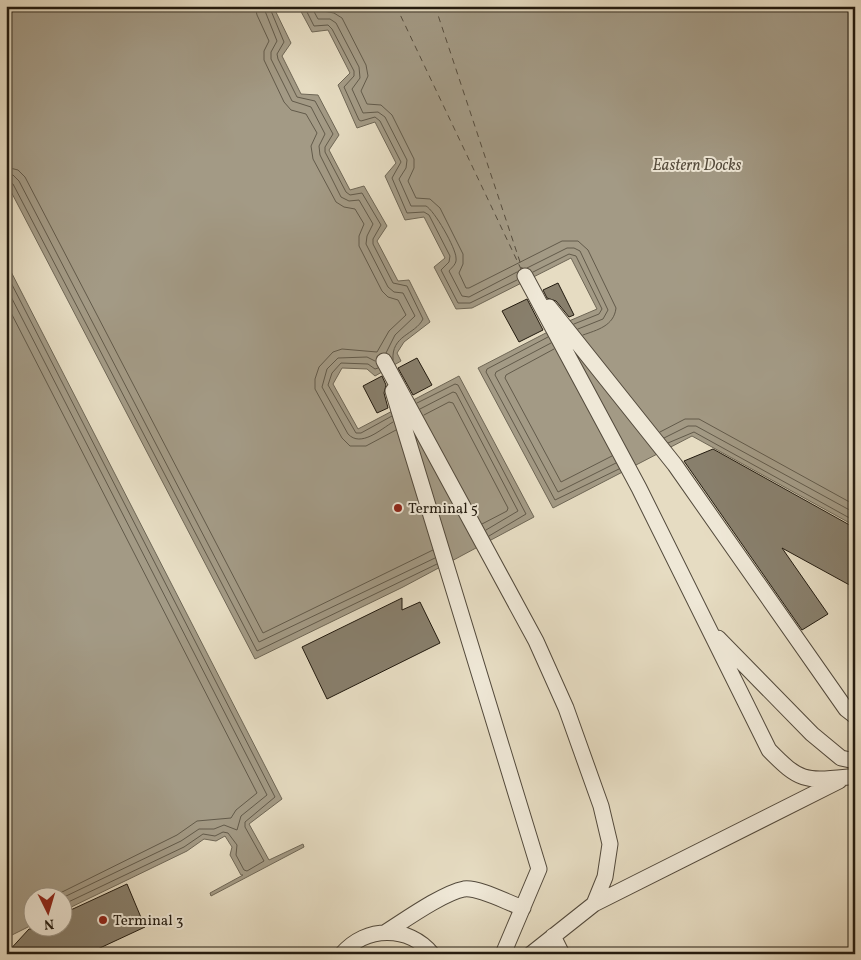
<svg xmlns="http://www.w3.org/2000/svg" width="861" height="960" font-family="Vollkorn,serif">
<rect width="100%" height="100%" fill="#e6dcc2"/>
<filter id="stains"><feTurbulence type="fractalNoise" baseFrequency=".004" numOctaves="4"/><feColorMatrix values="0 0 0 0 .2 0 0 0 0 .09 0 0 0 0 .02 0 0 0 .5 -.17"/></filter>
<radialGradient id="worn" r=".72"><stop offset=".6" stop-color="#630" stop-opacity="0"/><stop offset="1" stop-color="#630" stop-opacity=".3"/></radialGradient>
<path fill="#a39a85" stroke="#6f6756" d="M6 6H273L291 43 282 56 301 94 318 95 339 135 329 150 350 190 364 186 387 226 377 241 398 281 409 280 430 322 404 342 397 353 401 361 375 376 367 369 342 368 333 384 358 429 459 376 534 517 403 587 255 659 6 182Z
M298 6H855V526L692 436 553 508 478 368 569 321 597 309 571 258 472 308 456 309 434 267 445 258 424 217 405 220 385 176 396 163 375 122 357 128 338 85 350 73 328 30 312 32Z
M6 262 282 799 249 824 269 860 303 844 304 847 211 896 210 893 243 875H241L230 855 232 847 225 836 216 841 204 839 187 851 63 911 62 898H32V925L6 938Z"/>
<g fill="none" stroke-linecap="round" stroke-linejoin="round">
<path stroke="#625a4a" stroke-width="1" d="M255 6 257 15 269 41 264 51V60L284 102 291 110 306 114 317 133 311 146 313 159 336 202 344 207 355 209 364 224 359 236V246L382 291 388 297 398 300 406 315 389 331 377 352 342 349 333 352 319 367 315 379V389L342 438 350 446H366L396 430
M263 6 277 41 271 52V59L292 101 311 107 325 134 319 146 320 155 341 197 349 201 359 200 373 224 367 236 366 244 388 287 394 292 403 293 415 316 395 335 386 353
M269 6 284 42 277 54 278 59 297 97 315 101 333 134 325 147V152L346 192 350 195 362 193 381 225 373 239V244L393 283 407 286 423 319C415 335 391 335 393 360
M304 6 314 26 328 25 332 29 354 71V76L344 87 359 120 361 121 375 117 380 121 401 162 392 178 407 213 424 212 429 215 450 256 449 262 441 270 458 303H470L517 280
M311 6 318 19H330L336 23 359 67 360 78 352 89 363 113 378 112 385 117 407 160 406 168 399 179 411 206H426C434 210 456 248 456 258 457 264 452 267 449 271L462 296 469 297 517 272
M319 6 323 11 334 13 342 18 366 65 368 76 361 91 367 104 381 105 392 115 414 159V168L408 181 416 198 430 199 440 208 463 254V264L459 273 466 288H469L562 241H578L588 250 616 308C614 326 597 330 583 335
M6 167 18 170 25 177 263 633 433 550
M6 174 13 175 19 181 259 642 435 558
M6 181 13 184 257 651 437 564
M527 268 567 248H574L580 251 608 310 603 319 578 329
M533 272 569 254 576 256 602 309 599 314 574 324
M6 273 275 797 245 822V827L264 861 247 871 244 870 236 855 237 845 228 833 223 832 215 836 203 834 184 847 62 905
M6 287 267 795 241 816 237 830 224 825 214 829H199L181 841 62 898
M6 303 257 793 236 810 231 818 197 821 177 835 50 898
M548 337 487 369 486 372 555 500 619 469
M551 343 496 372 495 375 558 492 616 463
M554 349 506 375 505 378 561 482 612 456
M375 361 367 357 338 358 327 369 322 387 348 434C361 448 381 429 393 422
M378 368 375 369 368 364 341 363 332 373 328 385 356 433H361L392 416
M417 403 455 384 458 385 526 514 489 536
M420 409 453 392 456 393 518 511 486 530
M424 415 449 402 453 403 508 508 507 511 482 524
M660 432 685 419H699L855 505
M664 438 688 426H696L855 513
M668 443 694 432 855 521"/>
<path stroke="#564d3e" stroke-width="1" stroke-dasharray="6 5" stroke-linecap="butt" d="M396 6 522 271
M435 6 523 271"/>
</g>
<path fill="#887f6c" stroke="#221a0f" d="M558 283 574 315 569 317 556 301 547 298 543 290Z
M527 299 543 330 519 342 502 311Z
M417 358 432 385 413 395 398 368Z
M382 376 386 385 384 393 388 408 377 413 363 386Z
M713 449 855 528V588L782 548 828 614 802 630 684 461Z
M402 598V610L420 602 440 643 327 699 302 647Z
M127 884 145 927 87 954H6L29 929 62 928V914Z"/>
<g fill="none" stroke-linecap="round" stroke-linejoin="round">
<g stroke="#534a3c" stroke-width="17">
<path id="lane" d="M525 276 639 488 769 750C800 782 805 781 848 777
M549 307 675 465 846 709 855 716
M384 361 536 641 566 708 601 806 610 844 605 877 594 904 531 954
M393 391 539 869 503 954
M718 638 812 734 841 758 855 761
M594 904 839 781
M386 932C405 920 443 893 464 889 479 887 508 903 523 908
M553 936 562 954
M342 954C366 926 408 925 432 954"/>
</g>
<use href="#lane" stroke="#efe8d7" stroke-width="15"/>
</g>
<g fill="#8f2418" stroke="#efe8d7" stroke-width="2">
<circle cx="398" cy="508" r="5"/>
<circle cx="103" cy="920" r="5"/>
</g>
<g text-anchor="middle" stroke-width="4" stroke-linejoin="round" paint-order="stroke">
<g font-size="15" fill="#221a0f" stroke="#efe8d7" text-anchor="start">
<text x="408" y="513">Terminal 5</text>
<text x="113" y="925">Terminal 3</text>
</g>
<g font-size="16" font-style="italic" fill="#564d3e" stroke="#efe8d7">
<text x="697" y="170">Eastern Docks</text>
</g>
</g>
<rect width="861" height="960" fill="none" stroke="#e6dcc2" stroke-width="25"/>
<rect x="8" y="8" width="846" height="945" fill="none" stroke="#221a0f" stroke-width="2.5"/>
<rect x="12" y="12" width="836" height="935" fill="none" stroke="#221a0f"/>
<g transform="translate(48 912) rotate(175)"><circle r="24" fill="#efe8d7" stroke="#9d9687"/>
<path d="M0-4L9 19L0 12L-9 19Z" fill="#8f2418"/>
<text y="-8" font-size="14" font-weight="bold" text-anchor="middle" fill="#221a0f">N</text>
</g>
<rect width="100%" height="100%" filter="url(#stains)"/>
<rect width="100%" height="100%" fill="url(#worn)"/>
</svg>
